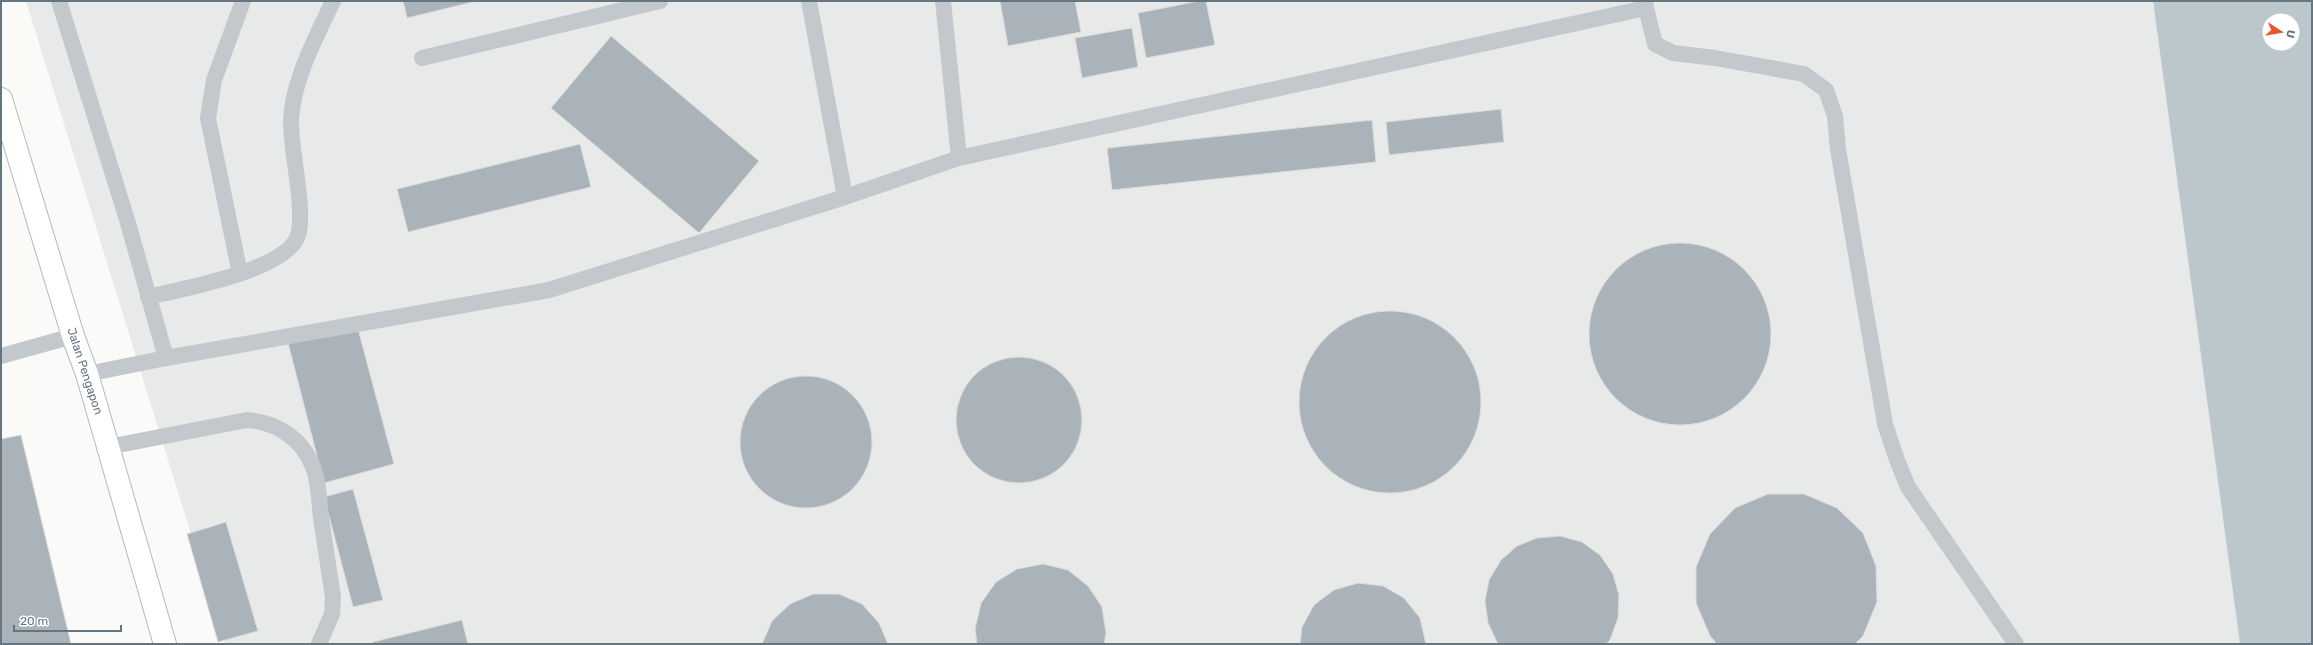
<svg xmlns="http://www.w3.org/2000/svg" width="2313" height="645" font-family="Rubik,sans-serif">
<rect width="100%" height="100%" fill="#fafaf8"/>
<path fill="#e8e9e9" d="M26 1H2153L2240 644H225Z"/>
<path fill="#bbc7cb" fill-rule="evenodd" d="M2153 1H2312V644H2240ZM2269 20H2293V44H2269Z"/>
<path fill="#aab3b9" stroke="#dcdcda" d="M403 1H477L407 18Z
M1000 1H1075L1081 32 1008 46Z
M1199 1H1206L1215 45 1146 58 1138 13Z
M1132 28 1138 67 1082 78 1075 38Z
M611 36 759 161 699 233 551 108Z
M1501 109 1504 142 1389 155 1386 122Z
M1372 120 1376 162 1112 190 1107 148Z
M580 144 591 187 408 232 397 189Z
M1589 334a91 91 0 1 1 182 0a91 91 0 1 1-182 0Z
M1299 402a91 91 0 1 1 182 0a91 91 0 1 1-182 0Z
M357 325 394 464 324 483 288 343Z
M956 420a63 63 0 1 1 126 0a63 63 0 1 1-126 0Z
M740 442a66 66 0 1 1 132 0a66 66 0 1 1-132 0Z
M21 435 71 644H1V439Z
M353 489 383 600 353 607 324 497Z
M1768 494H1804L1837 508 1863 533 1876 566 1877 602 1863 636 1855 644H1717L1710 636 1696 603V567L1710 534 1735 508Z
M226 522 258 631 218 642 187 534Z
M1560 536 1582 542 1600 555 1613 574 1619 595 1618 618 1610 640 1606 644H1498L1488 623 1485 601 1489 580 1501 560 1517 546 1537 538Z
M1043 564 1068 570 1088 586 1102 607 1106 633 1104 644H977L975 629 981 603 996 582 1017 569Z
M1358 583 1383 586 1404 598 1420 618 1426 644H1300L1302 627 1314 605 1334 590Z
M813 594H839L862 604 879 623 888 644H762L772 621 790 604Z
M462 620 468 644H373V642Z"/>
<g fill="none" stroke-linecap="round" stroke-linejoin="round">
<g stroke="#b4b9bd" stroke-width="24">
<path id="trunk" d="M1 99 73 336 87 374 165 644"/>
</g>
<path stroke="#c3c8cc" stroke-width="16" d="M59 1 128 223 166 358 87 374
M809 1 845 197
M943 1 959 158
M1646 8 1655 44 1673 53 1715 58 1804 74 1826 90 1835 116 1838 149 1885 424 1897 460 1908 487 2016 644
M422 58 660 1
M240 274 208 118 214 80 243 1
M148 297C182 289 282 271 297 238 307 215 290 149 291 120 293 79 316 38 333 1
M1 356 73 336
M166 358 549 290 845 197 959 158 1646 8 1645 1
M108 447 247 420C276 422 302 438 313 467 319 481 319 502 321 518 325 545 329 571 333 597L332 614 319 644"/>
<use href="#trunk" stroke="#fff" stroke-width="22"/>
</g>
<g text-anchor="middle" stroke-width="4" stroke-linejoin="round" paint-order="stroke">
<g font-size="12" fill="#657683" stroke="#fff">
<text transform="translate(85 371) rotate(72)" y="4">Jalan Pengapon</text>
</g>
</g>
<rect width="2313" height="645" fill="none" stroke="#657683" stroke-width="4"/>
<g transform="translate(2281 32) rotate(102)"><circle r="19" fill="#ffffff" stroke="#c1c8cd"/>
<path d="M0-3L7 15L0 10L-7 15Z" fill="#e4572e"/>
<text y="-6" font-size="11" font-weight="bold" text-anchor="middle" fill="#657683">U</text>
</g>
<path d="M14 625v6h107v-6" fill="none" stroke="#657683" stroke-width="2"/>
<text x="20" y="625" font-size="12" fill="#657683" stroke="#ffffff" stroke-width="3" paint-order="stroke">20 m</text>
</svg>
